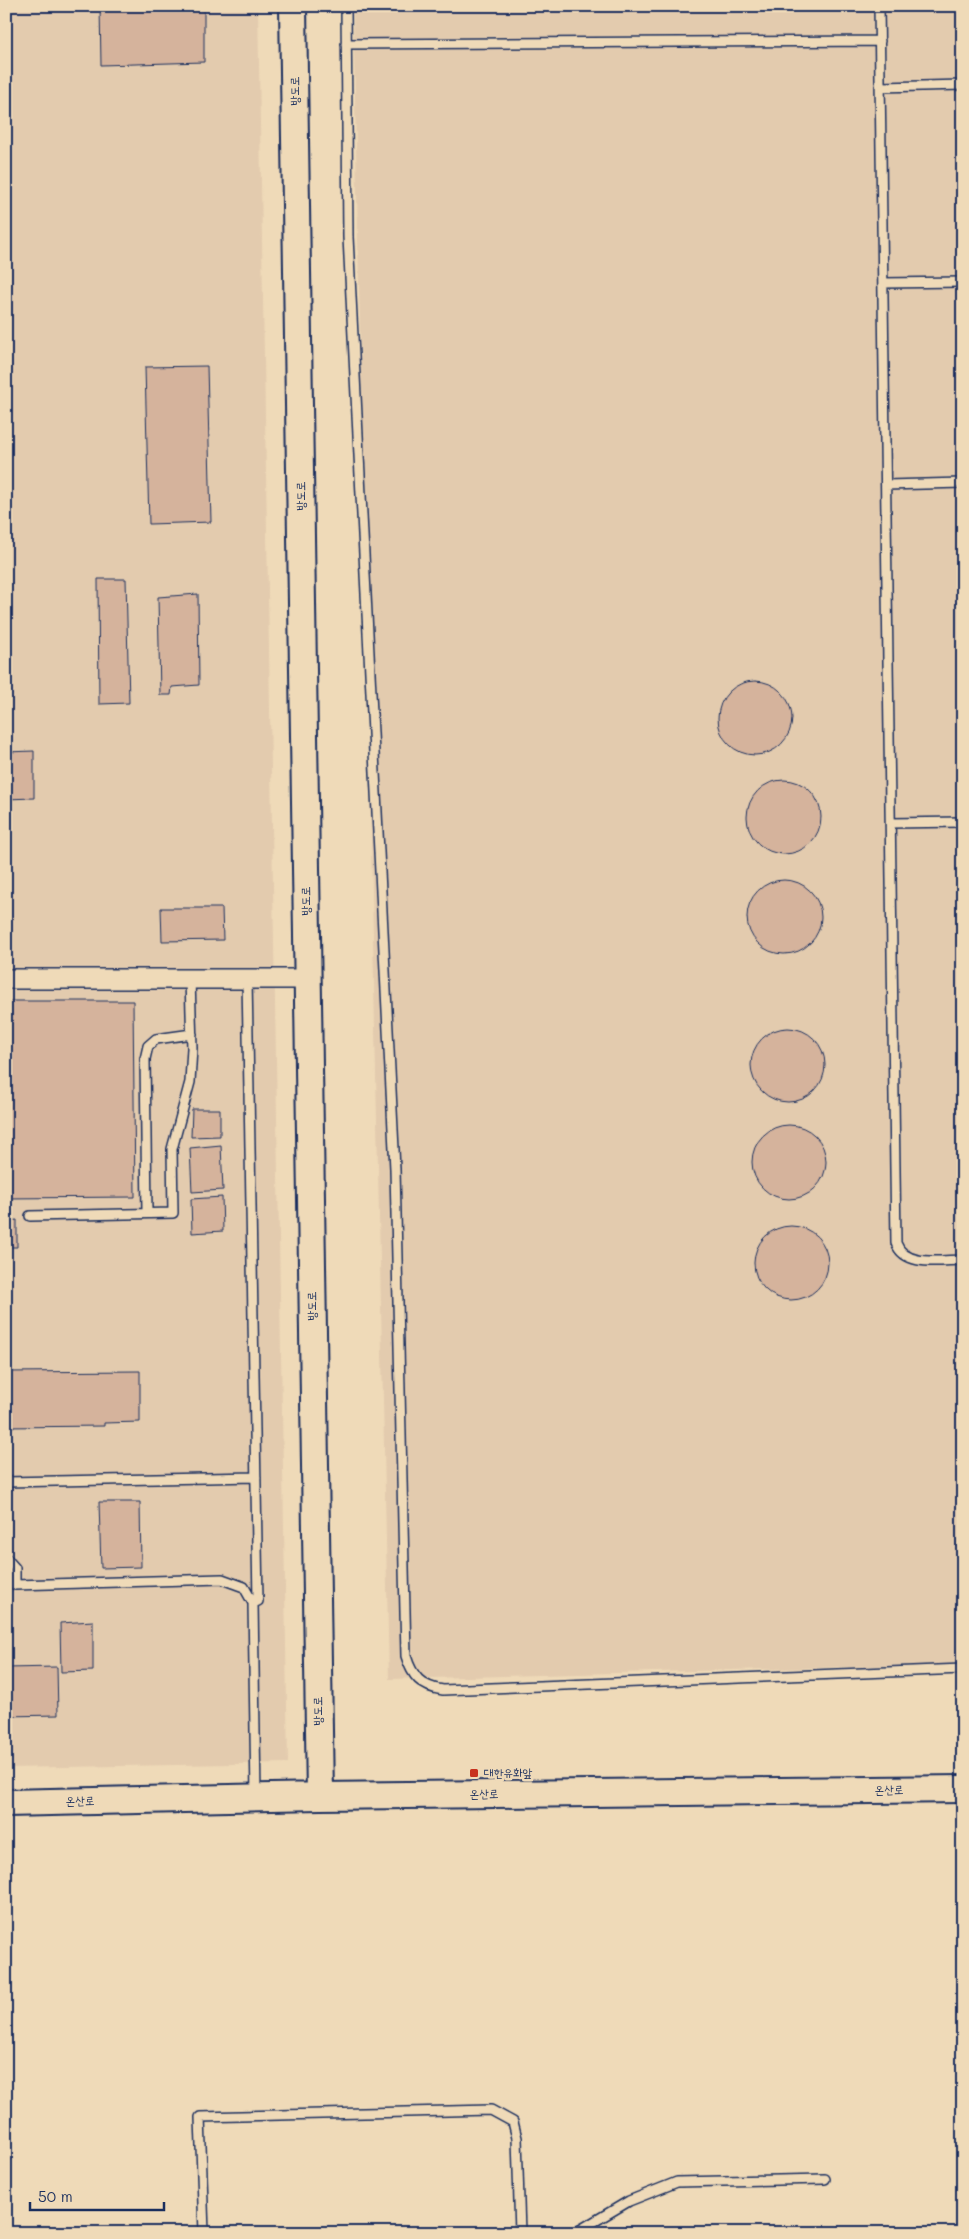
<svg xmlns="http://www.w3.org/2000/svg" width="969" height="2239" font-family="Mali,'Poor Story',sans-serif">
<rect width="100%" height="100%" fill="#efdab8"/>
<filter id="ink" filterUnits="userSpaceOnUse"><feTurbulence type="fractalNoise" baseFrequency=".02" numOctaves="2"/><feDisplacementMap in="SourceGraphic" scale="10" xChannelSelector="R" yChannelSelector="G"/><feConvolveMatrix kernelMatrix="1 2 1 2 8 2 1 2 1" color-interpolation-filters="sRGB"/></filter>
<g filter="url(#ink)">
<path fill="#e3cbae" d="M6 6H258L288 1763 6 1768Z
M353 6H963V1664L389 1679Z"/>
<path fill="#d5b39c" stroke="#1b2f5e" d="M100 6H204V62L101 65Z
M207 366 211 522 149 524 145 367Z
M98 579H126L129 703 99 704Z
M198 594 199 685 172 687 171 695H160L158 597Z
M718 718a37 37 0 1 1 74 0a37 37 0 1 1-74 0Z
M34 751V798L6 799V752Z
M747 817a37 37 0 1 1 74 0a37 37 0 1 1-74 0Z
M747 917a37 37 0 1 1 74 0a37 37 0 1 1-74 0Z
M161 908H222L223 940 162 941Z
M6 1001H133L135 1197 6 1198Z
M751 1065a37 37 0 1 1 74 0a37 37 0 1 1-74 0Z
M192 1109H220V1136L191 1137Z
M752 1162a37 37 0 1 1 74 0a37 37 0 1 1-74 0Z
M221 1145 223 1190 192 1192 190 1148Z
M222 1197 223 1231 192 1233 191 1199Z
M17 1220V1247H6V1221Z
M754 1263a37 37 0 1 1 74 0a37 37 0 1 1-74 0Z
M140 1371V1422L104 1423V1426L6 1427V1372Z
M99 1502H140L141 1567 101 1568Z
M93 1621V1671L61 1672 60 1623Z
M57 1667 58 1715 6 1716V1668Z"/>
<g fill="none" stroke-linecap="round" stroke-linejoin="round">
<g stroke="#1b2f5e" stroke-width="12">
<path id="lane" d="M346 6 348 237 395 1169 406 1656C412 1676 421 1687 443 1690L963 1669
M879 6 896 1243C905 1268 941 1260 963 1260
M346 44 880 41
M881 87 963 85
M883 283 963 282
M886 485 963 483
M891 823 963 822
M247 979 258 1601 253 1603
M147 1213 145 1059 148 1046 156 1039 192 1034
M30 1216 173 1213 172 1149 190 1082 192 1048 190 979
M6 1482 256 1477
M6 1558 15 1568V1585L222 1579 244 1587 253 1603 256 1796
M204 2233 200 2117 491 2110 513 2122 517 2138 520 2233
M575 2233 629 2201 677 2182 825 2179"/>
</g>
<g stroke="#1b2f5e" stroke-width="22">
<path id="street" d="M6 979H308"/>
</g>
<g stroke="#1b2f5e" stroke-width="30">
<path id="secondary" d="M293 6 320 1796
M6 1803 320 1796 963 1789"/>
</g>
<use href="#lane" stroke="#efdab8" stroke-width="9"/>
<use href="#street" stroke="#efdab8" stroke-width="19"/>
<use href="#secondary" stroke="#efdab8" stroke-width="26"/>
</g>
</g>
<rect fill="#c8321e" stroke="#efdab8" stroke-width="2" x="469" y="1768" width="10" height="10" rx="2.5"/>
<g text-anchor="middle" stroke-width="5" stroke-linejoin="round" paint-order="stroke">
<g font-size="12" fill="#1b2f5e" stroke="#efdab8">
<text transform="translate(295 91) rotate(-91)" y="4">방도로</text>
<text transform="translate(301 496) rotate(-91)" y="4">방도로</text>
<text transform="translate(306 901) rotate(-91)" y="4">방도로</text>
<text transform="translate(312 1306) rotate(-91)" y="4">방도로</text>
<text transform="translate(318 1711) rotate(-91)" y="4">방도로</text>
<text transform="translate(889 1790) rotate(-1)" y="4">온산로</text>
<text transform="translate(484 1794) rotate(-1)" y="4">온산로</text>
<text transform="translate(80 1801) rotate(-1)" y="4">온산로</text>
</g>
<g font-size="12" fill="#1b2f5e" stroke="#efdab8" text-anchor="start">
<text x="484" y="1777">대한유화앞</text>
</g>
</g>
<rect width="969" height="2239" fill="none" stroke="#efdab8" stroke-width="25"/>
<rect x="12" y="12" width="944" height="2214" fill="none" stroke="#1b2f5e" stroke-width="2" filter="url(#ink)"/>
<path d="M30 2202v8h134v-8" fill="none" stroke="#1b2f5e" stroke-width="2.5"/>
<text x="38" y="2202" font-size="15" fill="#1b2f5e" stroke="#efdab8" stroke-width="4" paint-order="stroke">50 m</text>
</svg>
